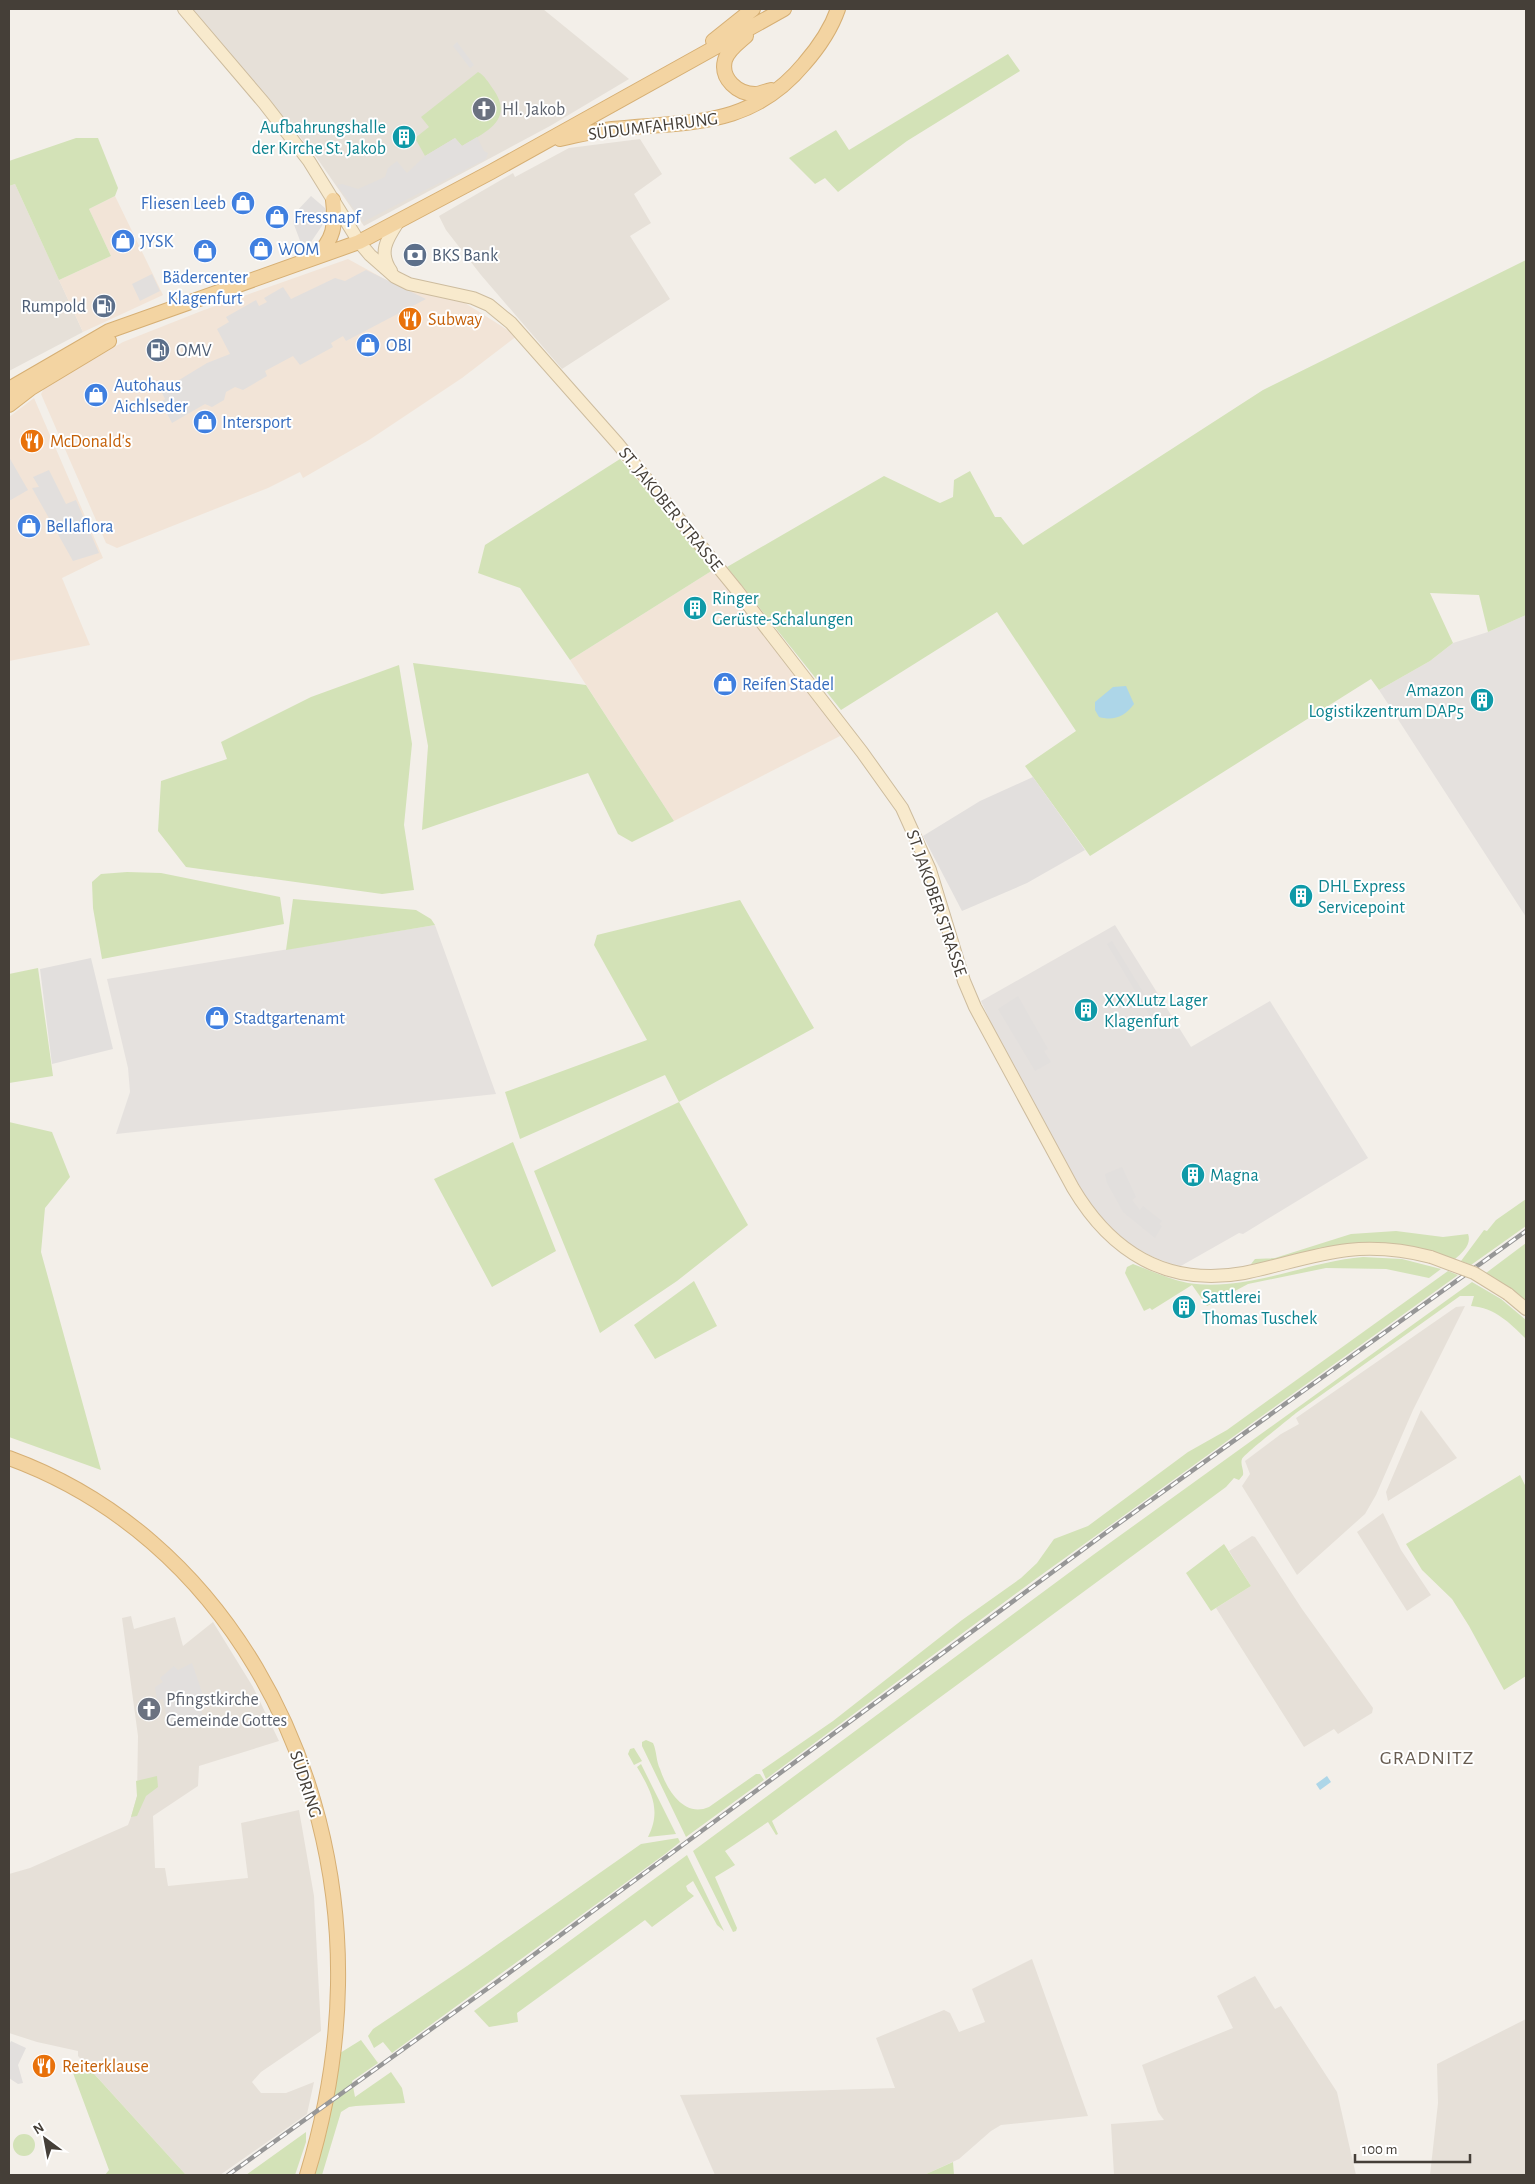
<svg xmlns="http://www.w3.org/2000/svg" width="1535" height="2184" font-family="'Alegreya Sans',sans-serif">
<rect width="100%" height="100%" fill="#f3efe9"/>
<path fill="#e6e0d8" d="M192 9H543L629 79 550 126 364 226 312 151Z
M640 139 662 174 634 194 651 223 630 236 670 299 562 369 481 275 446 230 439 216 513 173 515 177 569 148Z
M15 184 83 332 9 371V186Z
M1465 1306 1413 1410 1376 1495 1365 1514 1297 1575 1242 1486 1250 1474 1245 1461 1281 1434 1299 1424 1296 1418 1456 1307Z
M1421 1410 1457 1458 1388 1501 1386 1492Z
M1383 1513 1401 1550 1431 1595 1407 1611 1357 1532Z
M1252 1536 1255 1537 1302 1609 1373 1708 1372 1713 1338 1734 1334 1729 1304 1747 1216 1608 1251 1586 1229 1551Z
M131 1616 134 1629 175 1617 183 1646 213 1622 253 1687 279 1741 199 1766 198 1786 153 1816 155 1868H165L168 1886 248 1878 241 1823 299 1810 314 1896 321 2031 261 2072 252 2082 261 2093H286L314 2082 307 2114 220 2175H186L78 2056V2051L37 2042 9 2033V1874L30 1868 128 1825 131 1817 137 1796 138 1736 122 1618Z
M1032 1959 1088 2116 1001 2125 991 2131 959 2159 924 2175H715L680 2095 895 2088 876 2038 944 2010 950 2013 959 2032 985 2022 972 1989Z
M1255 1976 1275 2009 1281 2006 1337 2092 1356 2175H1114L1111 2124 1164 2120 1158 2112 1142 2065 1233 2028 1217 1996Z
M1526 2019V2175H1430L1438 2103 1437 2064Z"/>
<path fill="#f2e4d7" d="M115 196 163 295 83 332 59 280 111 256 89 209Z
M348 259 401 288 465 303 517 336 462 378 369 440 303 478 300 472 268 488 117 548 106 543 41 394 45 387 123 342 204 310Z
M34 398 103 558 62 578 90 645 9 661V417Z
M713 570 842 735 674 821 570 660Z"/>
<path fill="#e5e1de" d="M1526 615V917L1379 690 1430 661 1453 643 1488 632Z
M435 925 496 1094 116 1134 130 1092 128 1068 107 979Z
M1115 925 1191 1047 1270 1001 1368 1158 1243 1234 1239 1233 1179 1267 1151 1256 1122 1240 1100 1216 1086 1198 1047 1129 997 1036 981 1001Z"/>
<path fill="#d3e2b7" d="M1008 54 1020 71 907 141 838 192 825 178 815 184 789 158 836 130 849 150Z
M478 72C484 75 489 83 493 89 515 120 486 132 462 146L455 138 425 156 415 138 429 127 421 117Z
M76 138H98L118 188 115 196 89 209 111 256 59 280 15 184 9 186V161Z
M1526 260V615L1488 632 1479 595 1430 593 1453 643 1430 661 1379 690 1371 679 1090 856 1025 766 1076 731 997 612 841 710 727 567 884 476 940 503 953 497 954 480 970 471 995 517H1001L1023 545 1263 390Z
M620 459 713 570 570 660 520 588 478 573 485 545Z
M413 663 586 685 674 821 632 842 618 834 588 773 422 830 428 746Z
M399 665 412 744 404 825 414 890 382 894 186 867 158 831 161 781 227 759 221 742 311 697Z
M127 872 161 873 280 897 284 924 102 959 93 908 92 882 101 874Z
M293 899 416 910 431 919 435 925 286 950Z
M740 900 814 1028 679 1102 748 1225 677 1281 600 1333 534 1171 679 1102 665 1075 520 1139 505 1092 647 1040 594 945 597 935Z
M38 968 53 1076 9 1083V974Z
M9 1122 52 1132 70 1177 45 1208 41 1252 101 1470 9 1437Z
M513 1142 556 1251 492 1287 434 1179Z
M1526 1199V1226L1471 1265 1461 1261 1484 1230 1487 1231 1496 1220Z
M1396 1231 1443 1237 1468 1234C1472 1244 1462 1253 1455 1259L1417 1249 1251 1264 1255 1259 1275 1258 1351 1234Z
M1526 1243V1304L1513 1290 1486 1273Z
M1363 1257 1402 1259 1441 1269 1429 1278 1386 1269 1326 1268 1248 1284 1207 1306 1192 1285 1152 1310 1150 1308 1144 1311 1125 1273 1127 1267 1133 1264C1152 1271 1168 1279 1188 1283 1247 1292 1305 1262 1363 1257Z
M1448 1271 1458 1275 1037 1578 766 1779 762 1770 833 1721 962 1620 1021 1578 1037 1563 1054 1539 1088 1526 1188 1452 1227 1430Z
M694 1281 717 1326 655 1359 634 1325Z
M1472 1282 1501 1299 1526 1320V1339C1509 1322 1495 1308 1471 1306L1474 1296H1460L1296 1413C1288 1420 1243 1455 1242 1459 1240 1464 1244 1470 1243 1475L1239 1480 1234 1478 1226 1487 772 1821 778 1834 776 1835 768 1822 725 1851 735 1865 715 1877 737 1928 736 1931 733 1932 693 1851 1093 1555Z
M1520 1475 1526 1487V1676L1504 1690 1469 1626 1452 1599 1422 1570 1406 1544Z
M1224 1544 1251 1586 1211 1611 1186 1573Z
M646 1740 653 1743C657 1752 656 1761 660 1769 667 1790 684 1818 709 1807L756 1774H760L764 1780 686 1837 642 1746V1742Z
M634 1748 642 1761 634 1765 628 1754 630 1749Z
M641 1764 676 1834 648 1837C662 1810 651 1791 637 1767Z
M157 1776 158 1787 146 1796 137 1816 131 1817 137 1796 136 1781Z
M678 1838 680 1842 665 1854 392 2053 383 2042 374 2048 368 2036 373 2029 467 1966 641 1844Z
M687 1855 724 1931 717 1925 693 1881 686 1886 688 1891 694 1896 652 1927 645 1920 517 2013 518 2022 489 2027 474 2011Z
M361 2040 378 2063 352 2081 355 2097 391 2072 402 2088 405 2103 356 2106 349 2107 341 2112 322 2175H313L340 2053Z
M86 2065 186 2175H105L109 2170 73 2073Z
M306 2132V2142L295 2175H246Z
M13 2145a11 11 0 1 1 22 0a11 11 0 1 1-22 0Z
M953 2162 954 2175H924Z"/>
<path fill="#e2dfdd" d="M457 42 474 65 470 68 453 46Z
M477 137 484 151 488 153 486 159 363 222 337 185 342 184 358 189 385 177 388 168 397 161 407 173 425 156 455 138 462 146Z
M311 196 325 208 328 217 311 242 302 246 293 222 295 213Z
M366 270 426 299 346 341 343 336 331 343 333 347 300 365 293 356 265 371 267 376 243 390 235 387 226 392 224 400 212 407 205 404 172 423 161 402 165 399 161 391 207 363 230 354 217 329 229 322 226 317 256 300 259 306 267 302 264 298 283 287 291 299 335 278 345 281Z
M152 274 160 291 140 301 132 284Z
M9 457 28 490 9 501Z
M49 470 66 504 76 500 99 553 73 561 32 488 39 487 33 477Z
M1033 777 1085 850 1027 883 962 911 923 836 980 801Z
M1112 941 1165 1028 1159 1031 1107 944Z
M91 958 113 1049 52 1064 40 969Z
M1018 996 1048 1049 1044 1051 1051 1062 1035 1071 998 1009Z
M1122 1167 1136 1197 1132 1200 1140 1210 1143 1206 1162 1221 1159 1224 1162 1226 1155 1238 1123 1212 1107 1183 1105 1174Z
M192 1663 207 1707 201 1709 203 1716 168 1724 163 1699 157 1700 155 1687 163 1682 160 1678 174 1666 178 1670Z
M11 2041 26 2048 18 2065 23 2083 18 2084 9 2078V2045Z"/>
<path fill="#add6e8" d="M1126 686 1134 704C1124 717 1114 721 1099 717L1095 710V702L1113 687Z
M1327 1776 1331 1782 1320 1790 1316 1784Z"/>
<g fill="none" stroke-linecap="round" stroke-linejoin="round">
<g stroke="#cdbc9e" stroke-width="14">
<path id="secondary" d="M184 9 264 103 309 161 359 242 370 255 395 277 409 284 473 298 489 305 511 323 618 444 736 589 862 752 902 808 930 870 964 981 975 1007 1073 1188C1111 1252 1167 1287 1244 1273 1279 1266 1313 1254 1348 1250 1376 1247 1404 1250 1431 1257
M391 271C378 252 387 239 398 222
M1508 1294 1526 1309"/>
</g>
<g stroke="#d6af74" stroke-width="16">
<path id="primary" d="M746 36C738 43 728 50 725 60 720 79 738 94 755 94 760 94 766 91 771 90
M713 41 753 9
M560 139C577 135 595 131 612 129 688 121 750 129 804 64 818 48 831 29 838 9
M315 257C334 240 336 225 333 200
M9 389 109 331 359 242 491 172 784 9
M9 405 31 388 109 341
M9 1458C225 1537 342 1763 338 1985 337 2050 326 2113 307 2175"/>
</g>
<use href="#secondary" stroke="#f8eacd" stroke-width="12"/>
<use href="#primary" stroke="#f3d4a2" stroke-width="14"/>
<g stroke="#979797" stroke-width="4.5">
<path id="rail" d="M228 2175 505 1976 1111 1529 1526 1231"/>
</g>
<use href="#rail" stroke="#fff" stroke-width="2.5" stroke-dasharray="8" stroke-linecap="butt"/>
<g stroke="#cdbc9e" stroke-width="14" stroke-linecap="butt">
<path id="secondary-bridge" d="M1431 1257 1474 1273 1508 1294"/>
</g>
<use href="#secondary-bridge" stroke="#f8eacd" stroke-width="12"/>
</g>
<defs>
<g id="church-disc" transform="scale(1.25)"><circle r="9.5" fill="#6b7280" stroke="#fff"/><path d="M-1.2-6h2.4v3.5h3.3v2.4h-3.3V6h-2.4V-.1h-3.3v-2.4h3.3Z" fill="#fff"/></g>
<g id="building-disc" transform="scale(1.25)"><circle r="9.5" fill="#0f9aa8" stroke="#fff"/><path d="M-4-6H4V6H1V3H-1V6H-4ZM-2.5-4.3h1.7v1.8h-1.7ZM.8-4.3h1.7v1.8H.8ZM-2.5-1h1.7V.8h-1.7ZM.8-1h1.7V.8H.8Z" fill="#fff"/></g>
<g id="shop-disc" transform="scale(1.25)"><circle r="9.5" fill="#3f7fe0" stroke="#fff"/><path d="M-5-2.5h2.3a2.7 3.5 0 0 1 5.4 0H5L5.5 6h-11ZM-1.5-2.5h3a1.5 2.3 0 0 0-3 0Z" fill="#fff"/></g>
<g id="bank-disc" transform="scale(1.25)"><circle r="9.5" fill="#5c6f8a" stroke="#fff"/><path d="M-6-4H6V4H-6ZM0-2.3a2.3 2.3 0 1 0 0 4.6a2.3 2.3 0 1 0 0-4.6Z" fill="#fff"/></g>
<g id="fuel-disc" transform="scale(1.25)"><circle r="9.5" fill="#5c6f8a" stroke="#fff"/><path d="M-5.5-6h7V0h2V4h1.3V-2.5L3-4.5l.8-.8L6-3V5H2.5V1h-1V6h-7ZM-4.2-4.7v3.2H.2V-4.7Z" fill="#fff"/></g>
<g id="restaurant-disc" transform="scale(1.25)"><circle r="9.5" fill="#e8710a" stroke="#fff"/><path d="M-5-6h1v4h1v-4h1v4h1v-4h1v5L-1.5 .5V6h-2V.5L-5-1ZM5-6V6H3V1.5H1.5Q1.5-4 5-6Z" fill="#fff"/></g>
</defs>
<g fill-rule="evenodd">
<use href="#church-disc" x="484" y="109"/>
<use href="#building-disc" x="404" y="137"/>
<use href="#shop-disc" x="243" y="203"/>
<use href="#shop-disc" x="277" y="217"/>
<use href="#shop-disc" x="123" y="241"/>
<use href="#shop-disc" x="261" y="249"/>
<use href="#shop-disc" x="205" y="251"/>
<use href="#bank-disc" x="415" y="255"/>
<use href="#fuel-disc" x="104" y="306"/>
<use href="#restaurant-disc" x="410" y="319"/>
<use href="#shop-disc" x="368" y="345"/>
<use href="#fuel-disc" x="158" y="350"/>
<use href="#shop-disc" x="96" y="395"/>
<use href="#shop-disc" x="205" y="422"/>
<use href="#restaurant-disc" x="32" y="441"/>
<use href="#shop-disc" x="29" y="526"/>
<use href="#building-disc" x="695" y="608"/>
<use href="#shop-disc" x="725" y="684"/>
<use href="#building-disc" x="1482" y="700"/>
<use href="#building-disc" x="1301" y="896"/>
<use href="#building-disc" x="1086" y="1010"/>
<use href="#shop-disc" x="217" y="1018"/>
<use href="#building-disc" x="1193" y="1175"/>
<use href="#building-disc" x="1184" y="1307"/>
<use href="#church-disc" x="149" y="1709"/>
<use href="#restaurant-disc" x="44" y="2066"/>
</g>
<g text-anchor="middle" stroke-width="4" stroke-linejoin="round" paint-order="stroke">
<g font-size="18" fill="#5b616d" stroke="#fff" text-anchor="start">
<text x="502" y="115">Hl. Jakob</text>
<text x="166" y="1705">Pfingstkirche<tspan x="166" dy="21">Gemeinde Gottes</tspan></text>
</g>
<g font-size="18" fill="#453f38" stroke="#fff">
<text transform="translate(653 126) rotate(-7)" y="6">SÜDUMFAHRUNG</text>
<text transform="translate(671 509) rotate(51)" y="6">ST. JAKOBER STRASSE</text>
<text transform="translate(937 903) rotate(71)" y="6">ST. JAKOBER STRASSE</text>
<text transform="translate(306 1784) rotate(72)" y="6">SÜDRING</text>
</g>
<g font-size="18" fill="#0d838f" stroke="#fff" text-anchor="start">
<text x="386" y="133" text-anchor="end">Aufbahrungshalle<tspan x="386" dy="21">der Kirche St. Jakob</tspan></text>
<text x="712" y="604">Ringer<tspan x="712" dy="21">Gerüste-Schalungen</tspan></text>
<text x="1464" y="696" text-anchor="end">Amazon<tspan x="1464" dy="21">Logistikzentrum DAP5</tspan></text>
<text x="1318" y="892">DHL Express<tspan x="1318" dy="21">Servicepoint</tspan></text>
<text x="1104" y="1006">XXXLutz Lager<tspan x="1104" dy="21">Klagenfurt</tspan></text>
<text x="1210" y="1181">Magna</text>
<text x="1202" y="1303">Sattlerei<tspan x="1202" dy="21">Thomas Tuschek</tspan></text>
</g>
<g font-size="18" fill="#366cbe" stroke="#fff" text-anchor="start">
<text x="226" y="209" text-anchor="end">Fliesen Leeb</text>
<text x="294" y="223">Fressnapf</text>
<text x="140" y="247">JYSK</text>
<text x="278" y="255">WOM</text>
<text x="205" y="283" text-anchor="middle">Bädercenter<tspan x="205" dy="21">Klagenfurt</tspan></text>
<text x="386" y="351">OBI</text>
<text x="114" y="391">Autohaus<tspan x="114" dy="21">Aichlseder</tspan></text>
<text x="222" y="428">Intersport</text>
<text x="46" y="532">Bellaflora</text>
<text x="742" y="690">Reifen Stadel</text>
<text x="234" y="1024">Stadtgartenamt</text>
</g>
<g font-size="18" fill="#4e5e75" stroke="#fff" text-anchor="start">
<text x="432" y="261">BKS Bank</text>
<text x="86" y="312" text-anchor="end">Rumpold</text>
<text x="176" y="356">OMV</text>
</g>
<g font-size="18" fill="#c56008" stroke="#fff" text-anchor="start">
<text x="428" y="325">Subway</text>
<text x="50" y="447">McDonald's</text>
<text x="62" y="2072">Reiterklause</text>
</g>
<g font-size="20" letter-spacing="1" fill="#675c51" stroke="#fff">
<text x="1427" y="1764">GRADNITZ</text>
</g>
</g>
<rect width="1535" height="2184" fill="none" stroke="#453f38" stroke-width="20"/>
<g transform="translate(45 2139) rotate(328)" stroke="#ffffff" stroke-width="4" paint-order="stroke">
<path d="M0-4L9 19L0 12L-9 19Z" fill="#453f38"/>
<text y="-8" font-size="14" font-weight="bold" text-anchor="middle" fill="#453f38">N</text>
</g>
<path d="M1355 2154v8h115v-8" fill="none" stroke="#453f38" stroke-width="2.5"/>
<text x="1362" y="2154" font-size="15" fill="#453f38" stroke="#ffffff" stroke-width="4" paint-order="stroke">100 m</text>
</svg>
